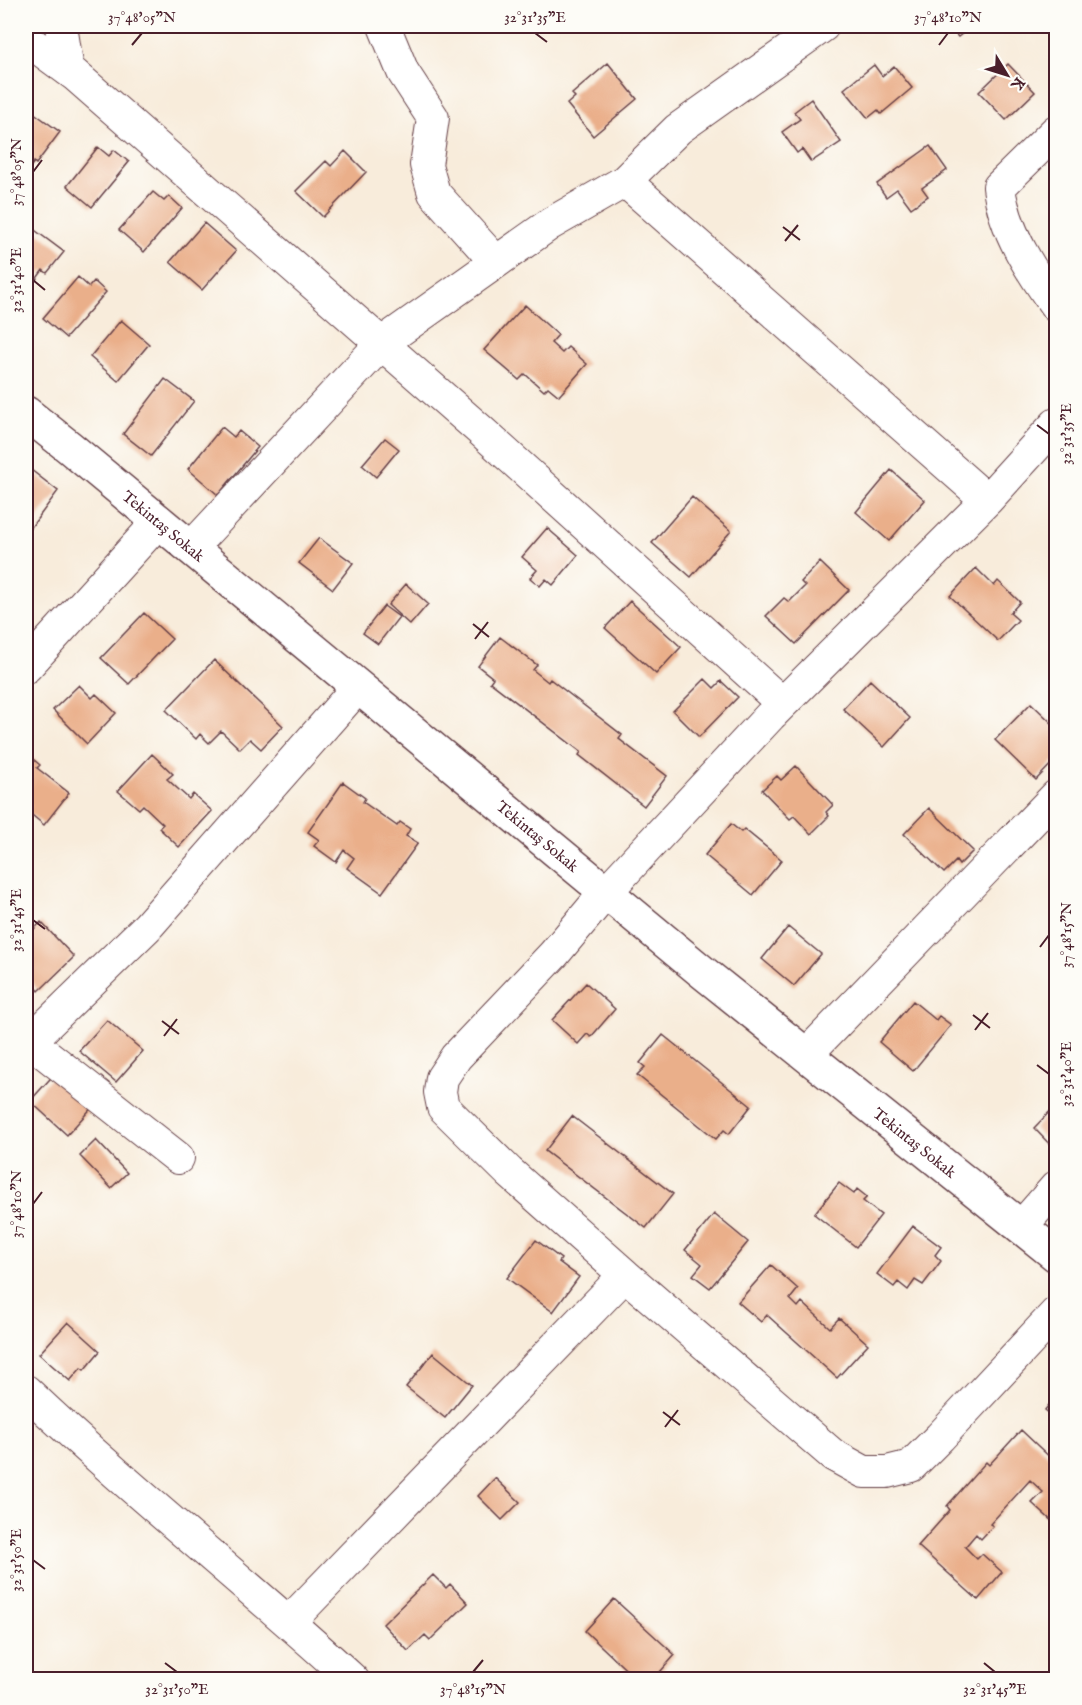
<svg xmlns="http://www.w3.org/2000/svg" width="1082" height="1705" font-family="'IM FELL English',serif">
<rect width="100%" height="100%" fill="#fdfcf7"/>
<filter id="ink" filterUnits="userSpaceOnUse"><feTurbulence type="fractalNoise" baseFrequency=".0167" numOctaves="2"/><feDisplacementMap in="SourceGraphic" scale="12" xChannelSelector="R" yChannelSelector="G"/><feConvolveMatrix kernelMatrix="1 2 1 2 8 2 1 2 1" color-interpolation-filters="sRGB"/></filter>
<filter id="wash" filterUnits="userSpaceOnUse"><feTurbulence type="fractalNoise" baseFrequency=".008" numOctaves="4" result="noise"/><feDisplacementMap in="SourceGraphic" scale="24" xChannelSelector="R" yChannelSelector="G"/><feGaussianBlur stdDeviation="1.35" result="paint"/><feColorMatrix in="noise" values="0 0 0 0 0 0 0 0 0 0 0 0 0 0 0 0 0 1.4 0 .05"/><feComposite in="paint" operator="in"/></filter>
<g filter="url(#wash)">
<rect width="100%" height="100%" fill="#f8ecdb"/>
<g id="blocks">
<path fill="#eaaf8a" d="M948 26H972L958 37Z
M608 63 637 99 593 136 567 104 575 97 572 94Z
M1008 64 1035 92 1006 120 979 92Z
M874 65 882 76 894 66 912 88 881 114 878 110 868 118 844 89Z
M811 99 841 142 811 162 802 149 797 153 782 132 800 119 794 112Z
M30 110 60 132 36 164 34 162 26 173V115Z
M930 146 947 170 922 188 928 196 911 208 897 189 886 197 877 184Z
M98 147 109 156 114 150 129 162 92 207 67 186Z
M345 151 366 172 323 217 296 191 326 161 331 166Z
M153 192 164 201 169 196 182 208 144 252 119 230Z
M204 223 236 251 202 290 170 262Z
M32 228 64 252 47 273 43 270 26 293V236Z
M78 277 89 287 94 281 106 292 66 338 43 318Z
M525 305 558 335 551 343 562 353 568 347 587 364 559 396 548 387 544 391 525 374 519 380 484 350Z
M121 320 149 344 118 381 90 357Z
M165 379 194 401 151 456 123 434Z
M222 427 234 437 239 431 258 447 218 495 188 469Z
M385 438 399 449 376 477 362 465Z
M26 466 58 491 29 530 26 527Z
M891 470 925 500 889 541 856 512Z
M692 497 731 531 691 577 652 543Z
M547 528 578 555 553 585 546 579 540 586 530 578 537 570 522 557Z
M319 538 353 563 333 589 299 563Z
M820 562 849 590 796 644 766 616 784 598 789 602 805 586 801 582Z
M976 568 994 586 998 581 1020 602 1010 613 1018 620 998 641 950 596Z
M406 584 428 604 410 625 388 605Z
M630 601 681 647 656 674 605 628Z
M384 606 399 617 378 644 363 633Z
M144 613 172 639 129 684 101 658Z
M500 637 537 665 533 670 548 682 550 679 622 735 619 739 667 776 644 806 579 755 581 752 490 682 493 678 478 666Z
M214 660 283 726 261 749 250 739 240 749 221 731 209 743 200 734 196 739 166 710Z
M705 679 714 688 721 681 738 697 699 737 673 711Z
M870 680 910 718 884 747 843 709Z
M79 685 92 698 96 694 116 713 87 744 53 710Z
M1031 703 1056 727V759L1036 780 995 740Z
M26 753 40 765 37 768 69 793 44 825 27 811 31 806 26 801Z
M152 754 173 774 167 779 189 799 193 794 212 811 179 847 159 828 163 824 143 805 139 809 118 791Z
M796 766 833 805 826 812 829 816 811 834 794 816 790 819 762 790 777 776 781 780Z
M343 782 365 798 363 802 397 826 400 822 410 829 406 836 418 843 382 893 347 868 354 858 344 850 336 862 314 846 319 840 308 832Z
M929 808 973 851 959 865 956 861 944 873 904 834Z
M731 824 741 832 744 829 782 860 753 895 705 855Z
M41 922 74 957 39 991 26 976V933L28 935Z
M788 927 821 954 794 986 762 959Z
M586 983 615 1009 591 1037 587 1034 578 1044 552 1020Z
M913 1001 936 1020 939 1016 951 1025 913 1071 879 1042Z
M107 1020 143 1051 116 1082 79 1051Z
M663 1035 751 1106 729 1134 724 1130 716 1139 637 1075 645 1067 640 1063Z
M59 1069 96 1103 67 1135 30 1101Z
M1056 1105V1151L1034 1128Z
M572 1116 673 1194 646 1228 545 1151Z
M96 1140 127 1173 111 1188 80 1156Z
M839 1183 854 1194 857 1189 867 1197 863 1201 881 1215 856 1247 814 1214Z
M714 1214 748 1242 710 1288 693 1275 702 1264 685 1250Z
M913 1226 941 1247 935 1255 941 1261 923 1285 915 1280 908 1290 898 1282 894 1287 877 1274Z
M536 1240 561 1259 559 1262 579 1277 553 1312 507 1278Z
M771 1265 798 1289 790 1299 798 1307 802 1302 830 1328 839 1318 868 1344 837 1378 767 1315 761 1322 738 1302Z
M68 1322 100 1351 84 1370 81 1368 70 1381 39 1354Z
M433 1353 472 1385 445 1418 406 1387Z
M1056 1396V1419L1045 1410Z
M1021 1430 1056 1463V1517L1053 1522 1032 1503 1043 1492 1030 1480 990 1524 993 1526 981 1539 976 1534 965 1547 977 1559 982 1554 1002 1572 978 1600 918 1546 950 1510 947 1506 986 1462 989 1465Z
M495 1478 520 1502 502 1520 478 1496Z
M433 1575 446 1588 450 1584 468 1603 430 1640 425 1635 408 1651 383 1624Z
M614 1599 675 1655 653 1680H637L585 1631Z"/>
</g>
</g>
<g filter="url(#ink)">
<use href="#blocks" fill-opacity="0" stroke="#643e45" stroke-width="1.5"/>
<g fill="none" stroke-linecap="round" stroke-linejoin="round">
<g stroke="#643e45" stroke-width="34">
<path id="street" d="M61 26 68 70
M384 26 403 72 433 118 426 165 434 193 496 262
M26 39 75 75 479 429 782 703
M1056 131 999 187C1004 230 1031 271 1056 306
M625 181 678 129 823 26
M191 548 382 343 550 224 625 181 987 500
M26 667 159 521
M29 1041 178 1158
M26 1045 147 927 358 687
M806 1055 1056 796
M1021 1227 1056 1187
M625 1275 509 1172 443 1107 440 1092 442 1078 456 1057 554 954 606 892 770 716 987 500 1056 424
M26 1391C131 1491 245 1581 353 1680
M289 1622 625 1275 833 1455 864 1472H887L911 1466 940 1437 1056 1313"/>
</g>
<g stroke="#643e45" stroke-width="36">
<g id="secondary">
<path id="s1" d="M26 413 69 447 700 970 1056 1255"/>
</g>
</g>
<use href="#street" stroke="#fff" stroke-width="32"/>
<use href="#secondary" stroke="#fff" stroke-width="33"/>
</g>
</g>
<path fill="none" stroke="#4a1f2b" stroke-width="2" d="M535 33 547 42M132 45 142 33M939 45 948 33M33 172 42 160M783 227 800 240M785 241 798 225M33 280 45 290M1037 425 1049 434M473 624 489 637M475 639 488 622M33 920 45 929M1040 947 1049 935M973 1015 990 1028M162 1021 179 1034M975 1030 988 1013M164 1036 177 1019M1037 1065 1049 1074M33 1204 42 1192M663 1412 680 1425M665 1427 678 1410M33 1560 45 1569M165 1663 177 1672M984 1663 995 1672M473 1672 483 1660"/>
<g text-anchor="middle" stroke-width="6" stroke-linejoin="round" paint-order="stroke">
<g font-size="16" fill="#4a1f2b" stroke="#fdfcf7">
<text dy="6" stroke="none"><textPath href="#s1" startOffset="178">Tekintaş Sokak</textPath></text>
<text dy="6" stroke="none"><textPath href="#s1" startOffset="664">Tekintaş Sokak</textPath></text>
<text dy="6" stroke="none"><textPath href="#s1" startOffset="1150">Tekintaş Sokak</textPath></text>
</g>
</g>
<rect width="1082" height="1705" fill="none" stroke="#fdfcf7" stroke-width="66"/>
<g transform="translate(1007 75) rotate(128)" stroke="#fdfcf7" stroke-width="4.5" paint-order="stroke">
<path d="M0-4.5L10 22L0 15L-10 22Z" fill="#4a1f2b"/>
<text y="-9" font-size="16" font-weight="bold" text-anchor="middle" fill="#4a1f2b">K</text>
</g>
<rect x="33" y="33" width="1016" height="1639" fill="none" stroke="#4a1f2b" stroke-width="2"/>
<g font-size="15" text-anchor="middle" fill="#4a1f2b">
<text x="142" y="22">37°48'05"N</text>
<text x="535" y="22">32°31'35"E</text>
<text x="948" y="22">37°48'10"N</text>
<text transform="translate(16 172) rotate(-90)" y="5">37°48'05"N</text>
<text transform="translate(16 280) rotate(-90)" y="5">32°31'40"E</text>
<text transform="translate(1066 434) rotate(-90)" y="5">32°31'35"E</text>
<text transform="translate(16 920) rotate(-90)" y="5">32°31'45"E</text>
<text transform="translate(1066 935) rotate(-90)" y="5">37°48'15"N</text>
<text transform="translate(1066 1074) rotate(-90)" y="5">32°31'40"E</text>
<text transform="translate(16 1204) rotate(-90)" y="5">37°48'10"N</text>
<text transform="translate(16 1560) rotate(-90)" y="5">32°31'50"E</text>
<text x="177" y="1694">32°31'50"E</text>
<text x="473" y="1694">37°48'15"N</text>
<text x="995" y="1694">32°31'45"E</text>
</g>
</svg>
